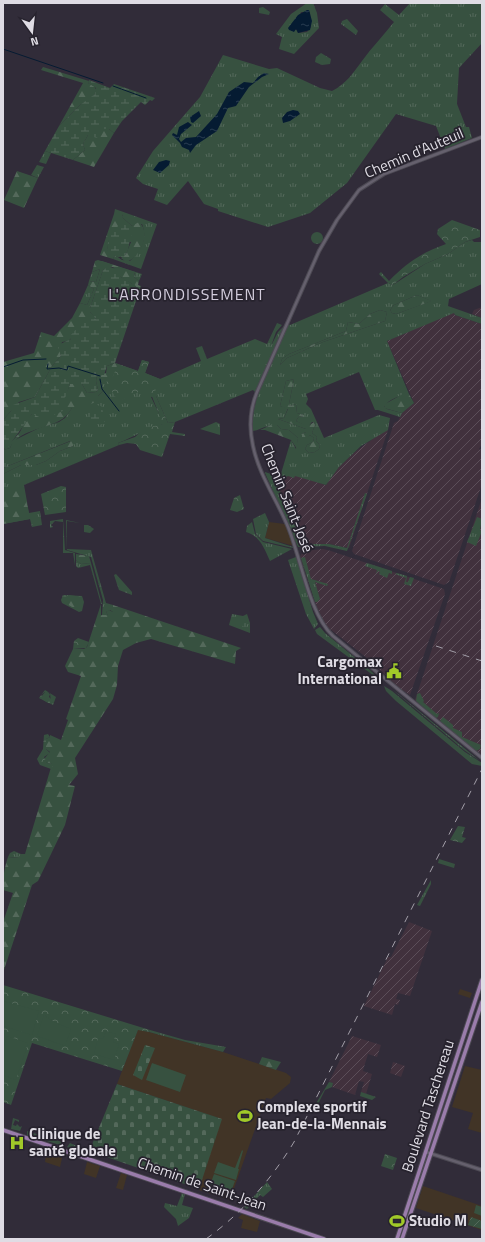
<svg xmlns="http://www.w3.org/2000/svg" width="485" height="1242" font-family="'Titillium Web',sans-serif">
<defs>
<pattern id="industrial-furrows" width="10" height="10" patternUnits="userSpaceOnUse"><rect width="10" height="10" fill="#41313d"/><path d="M-1 1l2-2M0 10L10 0M9 11l2-2" fill="none" stroke="#5c4e59"/></pattern>
<pattern id="grass-tufts" width="24" height="20" patternUnits="userSpaceOnUse"><rect width="24" height="20" fill="#375140"/><path d="M3 7l-1-3M5 7V3M7 7l1-3M15 17l-1-3M17 17v-4M19 17l1-3" fill="none" stroke="#54695b"/></pattern>
<pattern id="forest-firs" width="22" height="20" patternUnits="userSpaceOnUse"><rect width="22" height="20" fill="#375140"/><path d="M5 1l3.5 6h-7zM16 11l3.5 6h-7z" fill="#54695b"/></pattern>
<pattern id="wetland-marsh" width="20" height="14" patternUnits="userSpaceOnUse"><rect width="20" height="14" fill="#375140"/><path d="M1 5h8M5 5V1M11 12h8M15 12V8" fill="none" stroke="#54695b"/></pattern>
<pattern id="cemetery-stones" width="16" height="16" patternUnits="userSpaceOnUse"><rect width="16" height="16" fill="#375140"/><path d="M2 7V4a2 2 0 0 1 4 0v3zM10 15v-3a2 2 0 0 1 4 0v3z" fill="#54695b"/></pattern>
<pattern id="park-crowns" width="20" height="18" patternUnits="userSpaceOnUse"><rect width="20" height="18" fill="#375140"/><path d="M2 6a3 3 0 1 1 6 0M12 15a3 3 0 1 1 6 0" fill="none" stroke="#54695b"/></pattern>
<pattern id="garden-furrows" width="10" height="10" patternUnits="userSpaceOnUse"><rect width="10" height="10" fill="#375140"/><path d="M-1 1l2-2M0 10L10 0M9 11l2-2" fill="none" stroke="#54695b"/></pattern>
<pattern id="water-ripples" width="26" height="14" patternUnits="userSpaceOnUse"><rect width="26" height="14" fill="#051b32"/><path d="M2 4q2-2 4 0t4 0M15 11q2-2 4 0t4 0" fill="none" stroke="#293c50"/></pattern>
</defs>
<rect width="100%" height="100%" fill="#312c39"/>
<path fill="url(#industrial-furrows)" d="M482 307V318L472 314 474 310Z
M454 312 455 315 482 324V444L479 449 482 450V484L449 582 444 585 354 554 352 551 394 423 398 421 402 413 414 403 387 341Z
M385 430H388L349 548 329 544 304 545 276 482 288 476 295 475 326 485 339 467 355 452Z
M482 498V755L415 700Z
M323 549 331 551 444 589 445 594 410 695 399 688 367 658 326 626 317 607 300 556 304 551Z
M409 922 432 931 410 996 398 993 396 999 400 1000 398 1005 395 1004 392 1015 364 1006 388 957H391Z
M352 1036 381 1045 377 1057 368 1054 364 1067 363 1071 372 1074 366 1094 361 1092 364 1082 359 1081 355 1095 332 1087 333 1083 329 1082Z
M393 1062 405 1066 401 1077 390 1073Z"/>
<path fill="#413426" d="M269 522 285 524 294 546 265 538Z
M460 989 472 993 470 998 458 994Z
M138 1029 223 1052 286 1073 291 1077 290 1083 271 1099 266 1098 230 1200 199 1190 201 1179 221 1119 117 1084Z
M465 1066 482 1070V1133L468 1129 473 1113 452 1107Z
M47 1148 63 1154 60 1167 45 1162Z
M87 1162 100 1166 96 1178 84 1174Z
M121 1173 127 1175 123 1190 116 1188Z
M423 1186 482 1206V1230L416 1208Z
M242 1214 260 1221 257 1232 241 1228 243 1220 238 1218Z"/>
<path fill="url(#grass-tufts)" fill-rule="evenodd" d="M307 3H313L317 13 319 28 294 54 279 49 282 37 276 34 291 14ZM301 12H310L311 27 307 32 298 33 297 30H294Z
M410 3H482V43L459 68 457 104 466 127H469L472 138 445 149 436 126 396 114 347 183 310 213 268 227 218 211V209L204 204 188 181 167 205 154 200 158 189 143 184 136 178 153 151 200 97 223 55 269 69 277 68 320 88 332 91C346 84 353 73 362 61 372 47 384 35 394 22L380 10 385 4 399 15Z
M263 7 270 12 269 15 259 13V8Z
M347 19 358 31 356 35 341 24 342 21Z
M321 53 331 59 330 64 322 65 315 62 316 57Z
M45 151 51 153 46 164 39 162Z
M37 165 44 167 38 178 31 175Z
M115 209 157 224 141 269 113 259 115 255 122 260 130 261C141 250 148 239 142 224L132 226 123 218 122 214H114Z
M311 238a6 6 0 1 1 12 0a6 6 0 1 1-12 0Z
M472 240 474 242H482V284L449 299 448 306 482 318V324L455 315 454 313 387 341 409 394C401 395 388 399 384 407L387 409 402 413 400 417 378 410H375L359 372 306 394 308 399 306 404 311 409 324 438 379 415 390 418 388 430 361 446 339 467 326 485 295 476 294 478 288 476 276 482 304 544H329L347 548 365 493 367 494 347 551 325 546 298 547 265 473V472L280 477 291 440 296 449 298 438 289 430 281 429 277 425C267 424 261 430 252 431 252 393 273 358 288 324L290 325 388 283 393 285 425 264 448 254 465 242ZM417 295 431 301 396 314 392 313 390 310 394 305ZM380 310 387 312 385 321 323 342 287 358 280 365 282 359 289 354 346 331 348 322 359 324 370 314ZM294 379 289 404 290 406 296 404 297 413 304 415 303 417 299 416 296 421 308 427 312 422H314L315 425 312 433 317 437 316 441 320 445 319 449 315 452 309 453 305 449 307 445 313 442 314 438 310 435 302 441V434L306 432V429L278 419 284 418 288 408 280 406 286 381Z
M98 260 142 274 139 281 134 277 135 273 95 261Z
M100 269 96 282 89 281 92 272Z
M88 285 94 289 87 305 80 303Z
M277 323 282 325 276 332 271 346 278 332 284 326 255 392 253 390 175 422 168 423 156 396 151 397 164 424C147 428 134 437 118 443L119 445 24 485 29 513 40 511 42 525 32 527 30 519 3 524V474L21 465H36L46 461 60 451 73 446 70 441 3 468V450L10 448 13 441 39 428 59 422 65 418 72 408 98 396 103 391 99 379 117 366 115 363 138 371 142 360 149 362 145 373 160 379 201 361 196 348 202 346 207 359 255 339 267 344Z
M216 422 220 424V435L200 429Z
M265 513 269 522 265 538 293 547V548L263 541 256 534 253 519Z
M477 517 482 519 480 530 482 531 476 546 467 542Z
M63 519 65 550 75 553V565L73 553H63V522L55 521 51 525 53 527 50 528V521Z
M66 520 80 523 67 521V549L91 550 106 603 113 605V612L110 610 106 612 108 615H102L103 600 91 557 67 550Z
M252 522 255 534 263 542 292 549 270 561C264 548 260 536 246 532L247 526Z
M296 557 313 612 318 624 314 629 306 614 288 560Z
M305 557 311 579 328 584 327 586 315 582 320 599 317 602H315L301 558Z
M76 560 81 564 91 563 102 604H101L90 565 78 568 76 566Z
M367 563 392 571V574L389 573 387 578 379 574 380 572 378 571 376 574 377 570 365 566Z
M397 573 407 576 406 582H408L410 577 414 578 411 586 404 584 406 578 395 574Z
M63 595 82 596 84 602 82 611 79 612 62 603 61 600Z
M232 614 243 616 247 614 250 623V633L229 625Z
M320 627 325 633 370 670 381 681 317 634 315 630Z
M384 686 392 691 465 752 482 763V766L472 764 396 701 386 691Z
M45 690 56 697 53 705 39 698ZM45 692 50 693 51 703H48L41 695Z
M393 690 397 693 480 761 464 750Z
M420 693 424 701 423 702 437 714 439 713 438 717 436 718 416 701 417 694Z
M443 717 453 725V728L462 732V737L481 745 480 749 476 751 440 721Z
M14 851 21 854 19 858 8 857 10 853Z
M439 859 455 864 454 868 438 863Z
M431 880V884L420 906 417 905Z
M150 1030 185 1040 226 1047 223 1052 149 1032Z
M329 1082 333 1083 332 1087 325 1090 315 1110V1105Z
M361 1092 376 1097 372 1100 360 1096Z
M13 1118 19 1120V1122L15 1120 13 1125 16 1126 17 1124 20 1127 22 1126 20 1131 11 1129Z
M27 1131 62 1142V1144L60 1145 27 1135Z
M70 1143 88 1151 90 1147 91 1153 88 1154 67 1147Z
M267 1182 272 1189 263 1197 260 1195 247 1209 244 1207Z
M182 1193 185 1194 182 1205 193 1208 189 1218 178 1226 176 1219 164 1207 165 1203 177 1206Z"/>
<path fill="url(#forest-firs)" d="M43 67 89 81 88 83 94 86 97 91 92 98 80 105 59 126 83 83 41 70Z
M100 129H109L114 133 94 167 73 160 85 150 83 144 88 135Z
M17 171 38 178 24 208 4 200Z
M114 214H122L123 218 132 226 139 222C152 233 140 258 126 262L121 258 126 254 131 242 109 240 107 250 115 255 113 259 100 255Z
M95 261H102L135 272 134 277 139 281 138 285 141 286 138 295C133 279 130 285 121 277 118 274 116 270 113 267L103 270 90 308V312L96 318 68 341 62 342 60 349 61 356 52 366 35 397 19 402 3 420V362L34 353 41 332 54 336 72 318 80 303 87 305 94 289 88 285 89 281 96 282 100 269 92 272Z
M417 295 432 301 396 314 392 313 390 310 394 305Z
M380 310 387 312 385 321 323 342 287 358 280 365 282 359 289 354 346 331 348 322 359 324 370 314Z
M115 363 117 366 112 379 106 382 99 379 103 391 98 396 99 400 81 409 72 408C69 413 65 418 59 421 44 429 17 431 10 448L3 450C6 447 19 435 21 430 23 425 26 420 31 415 46 400 60 415 70 384H82L87 393 96 392 98 390 96 381 97 375 106 373 107 366Z
M294 379 289 404 290 406 296 404 297 413 304 415V417L299 416 296 421 308 426 314 422 315 425 312 433 317 437 316 441 320 445 319 449 315 452 309 453 305 449 307 445 313 442 314 438 310 435 304 441H302V434L306 432V429L278 419 284 418 288 409 280 406 286 381Z
M403 394H409L414 403 402 413 384 408 385 404Z
M273 424 277 425 281 429 289 430 298 438 297 449 291 440 265 430H260Z
M71 441 73 442V446L60 451 46 461 36 465H21L3 474V468Z
M23 485 30 519 3 524V495Z
M84 525H88L94 529 90 533 84 532Z
M76 554 89 556 91 563 81 564 76 560Z
M116 574 132 592V595L119 590 114 575Z
M69 595 82 597 83 602 81 609 74 608 65 603 64 598Z
M101 604V615H108L106 612 109 610 113 612V605L241 648 236 651 235 664 151 639 136 643 123 650 118 666 117 685 113 699 75 758 78 774 69 785 75 786 65 825 38 881 32 885 3 973V922L13 893 3 890C3 878 4 869 8 857L18 858 21 854H25L52 764 47 763 44 759 50 752 46 749V739L50 737V735L61 740 68 720 66 719 81 676 68 672 65 666 73 649H84L87 647Z
M238 618 245 620 244 624 242 627 231 624V622Z
M46 691 50 694 49 697 51 699V703H48L40 698Z
M262 1057 281 1062 276 1070 259 1064Z"/>
<path fill="url(#wetland-marsh)" d="M89 80 110 88 114 84 155 98 152 101 150 100 145 105 141 102 122 121 114 133 109 129H101L97 138 88 135 83 144 85 150 73 160 45 151 59 126 80 105 95 94 96 88 88 83Z
M122 224 128 226 132 232 128 250 124 257H118L108 253 107 250C108 239 111 229 122 224Z
M108 267 118 269 121 277 136 286 138 295 115 363 107 366 104 375H97L96 381 98 390 96 392 87 393 82 384H70L66 396 61 402 63 411 44 419 32 414 8 447 3 449V420L11 411 13 405 35 397 52 366 61 356 58 347 60 344 71 339 70 336 86 318 96 319 90 312V308L103 270Z
M99 405 102 407 103 412 108 417 102 425 92 422 90 417 92 411Z"/>
<path fill="url(#cemetery-stones)" d="M145 1045 155 1048 142 1080 133 1075Z
M117 1084 222 1119 199 1189 92 1152 91 1147Z"/>
<path fill="url(#park-crowns)" d="M452 220 480 230V237L465 242 448 254 425 264 403 277 393 285 388 283 379 274 381 272 389 281C406 263 423 252 446 244L437 234 438 229Z
M142 360 149 362 145 373 160 379 154 394 143 390 118 401 106 382 112 379 117 366 115 363 138 371Z
M151 394 156 396 168 423 175 422 172 432 185 434V436L170 434 162 457 140 450 136 444 127 443 119 445 118 443 135 437 145 428 163 424Z
M61 486 66 487V512L45 515 41 494Z
M240 495 244 509 237 512 230 510 234 498Z
M78 638 89 642 86 648 73 649 74 641Z
M48 734 50 737 46 739V749L50 753 44 757 47 763 53 764 51 769 40 765 37 759 43 749 44 735Z
M458 826 465 827 462 837 466 838 462 843 450 840Z
M3 985 150 1030 149 1032 138 1030 122 1071 32 1043 11 1105 3 1102Z
M385 1154 397 1158 393 1170 381 1166Z"/>
<path fill="url(#garden-furrows)" d="M471 1217 482 1221V1229L468 1225Z"/>
<path fill="#375140" d="M3 1001 39 1011 32 1035 3 1026Z
M44 1015 54 1022 71 1029 65 1046 37 1036Z
M106 1031 116 1034 113 1042 119 1044 114 1060 94 1054 98 1038 103 1039Z
M7 1036 28 1043 16 1080 3 1075V1049Z
M152 1063 186 1075 180 1092 146 1080Z
M242 1150 243 1151 238 1169H239L236 1180 214 1173 218 1162 235 1168Z
M214 1174 235 1181 231 1192 210 1185Z
M476 1205 482 1207V1216L474 1213Z"/>
<path fill="url(#water-ripples)" d="M307 10H309L312 21 310 30 298 33 296 29 294 32 289 30 288 28 298 15Z
M264 73 269 74 262 77 249 87 236 106 228 108 217 131 196 145 190 153 189 150 182 147 180 143 172 135 173 133 177 135 179 127 188 122 192 125 181 134 179 139 181 142 186 138 196 137 217 114 229 92 244 82 253 83 258 77Z
M293 110 298 111 300 114 290 121 283 123 282 118 287 112Z
M199 111 201 116 193 123 191 122 190 117Z
M166 160 170 161 169 165 160 173 153 170 159 162Z"/>
<g fill="none" stroke-linecap="round" stroke-linejoin="round">
<path stroke="#051b32" stroke-width="1" d="M3 49 103 83
M113 86 146 98
M48 364 47 369 59 368 67 370 68 366 100 376
M3 367 23 360 46 359
M100 379 102 389 119 411"/>
<g stroke="#4c4953" stroke-width="4.5">
<path id="minor" d="M482 137 384 174 359 190 337 220 319 251 257 392C250 409 249 428 253 446 259 475 277 500 288 527 301 558 309 614 333 636L482 758
M426 1152 482 1170"/>
</g>
<g stroke="#4c4953" stroke-width="5.5">
<path id="major" d="M3 1130 324 1239
M397 1239 482 980
M402 1239 482 1002"/>
</g>
<use href="#minor" stroke="#65606d" stroke-width="2.5"/>
<use href="#major" stroke="#9a7cab" stroke-width="3.5"/>
<path stroke="#a29ea8" stroke-width="1" stroke-dasharray="7 7" stroke-linecap="butt" d="M436 646 482 661
M206 1239C242 1213 271 1180 294 1142L482 769"/>
</g>
<defs>
<g id="civic-bare" transform="scale(1.2)"><path d="M-.6-6.5H3V-4.5H.6V-3L4-1V1h2V6H-6V1h2V-1L-.6-3ZM-1.2 2.5V6h2.4V2.5Z" fill="#a1c929" stroke="#27232e" stroke-width="2.5" paint-order="stroke"/></g>
<g id="stadium-bare" transform="scale(1.2)"><path d="M0-5a6.5 5 0 1 0 0 10a6.5 5 0 1 0 0-10ZM-3.5-1.8h7v3.6h-7Z" fill="#a1c929" stroke="#27232e" stroke-width="2.5" paint-order="stroke"/></g>
<g id="hospital-bare" transform="scale(1.2)"><path d="M-5-5h3v3.5h4V-5h3V5h-3V1.5h-4V5h-3Z" fill="#a1c929" stroke="#27232e" stroke-width="2.5" paint-order="stroke"/></g>
</defs>
<g fill-rule="evenodd">
<use href="#civic-bare" x="394" y="671"/>
<use href="#stadium-bare" x="245" y="1116"/>
<use href="#hospital-bare" x="17" y="1143"/>
<use href="#stadium-bare" x="397" y="1221"/>
</g>
<g text-anchor="middle" stroke-width="3.5" stroke-linejoin="round" paint-order="stroke">
<g font-size="15" fill="#dfdce4" stroke="#27232e">
<text transform="translate(414 153) rotate(-23)" y="5">Chemin d'Auteuil</text>
<text transform="translate(287 498) rotate(68)" y="5">Chemin Saint-José</text>
<text transform="translate(428 1106) rotate(-72)" y="5">Boulevard Taschereau</text>
<text transform="translate(202 1184) rotate(19)" y="5">Chemin de Saint-Jean</text>
</g>
<g font-size="15" font-weight="bold" fill="#dfdce4" stroke="#27232e" text-anchor="start">
<text x="382" y="667" text-anchor="end">Cargomax<tspan x="382" dy="17">International</tspan></text>
<text x="257" y="1112">Complexe sportif<tspan x="257" dy="17">Jean-de-la-Mennais</tspan></text>
<text x="29" y="1139">Clinique de<tspan x="29" dy="17">santé globale</tspan></text>
<text x="409" y="1226">Studio M</text>
</g>
<g font-size="16" letter-spacing="1" fill="#d2ccdc" stroke="#27232e">
<text x="187" y="300">L'ARRONDISSEMENT</text>
</g>
</g>
<rect width="485" height="1242" fill="none" stroke="#dfdce4" stroke-width="8"/>
<g transform="translate(32 32) rotate(165)" stroke="#27232e" stroke-width="3" paint-order="stroke">
<path d="M0-3L7 15L0 10L-7 15Z" fill="#dfdce4"/>
<text y="-6" font-size="11" font-weight="bold" text-anchor="middle" fill="#dfdce4">N</text>
</g>
</svg>
